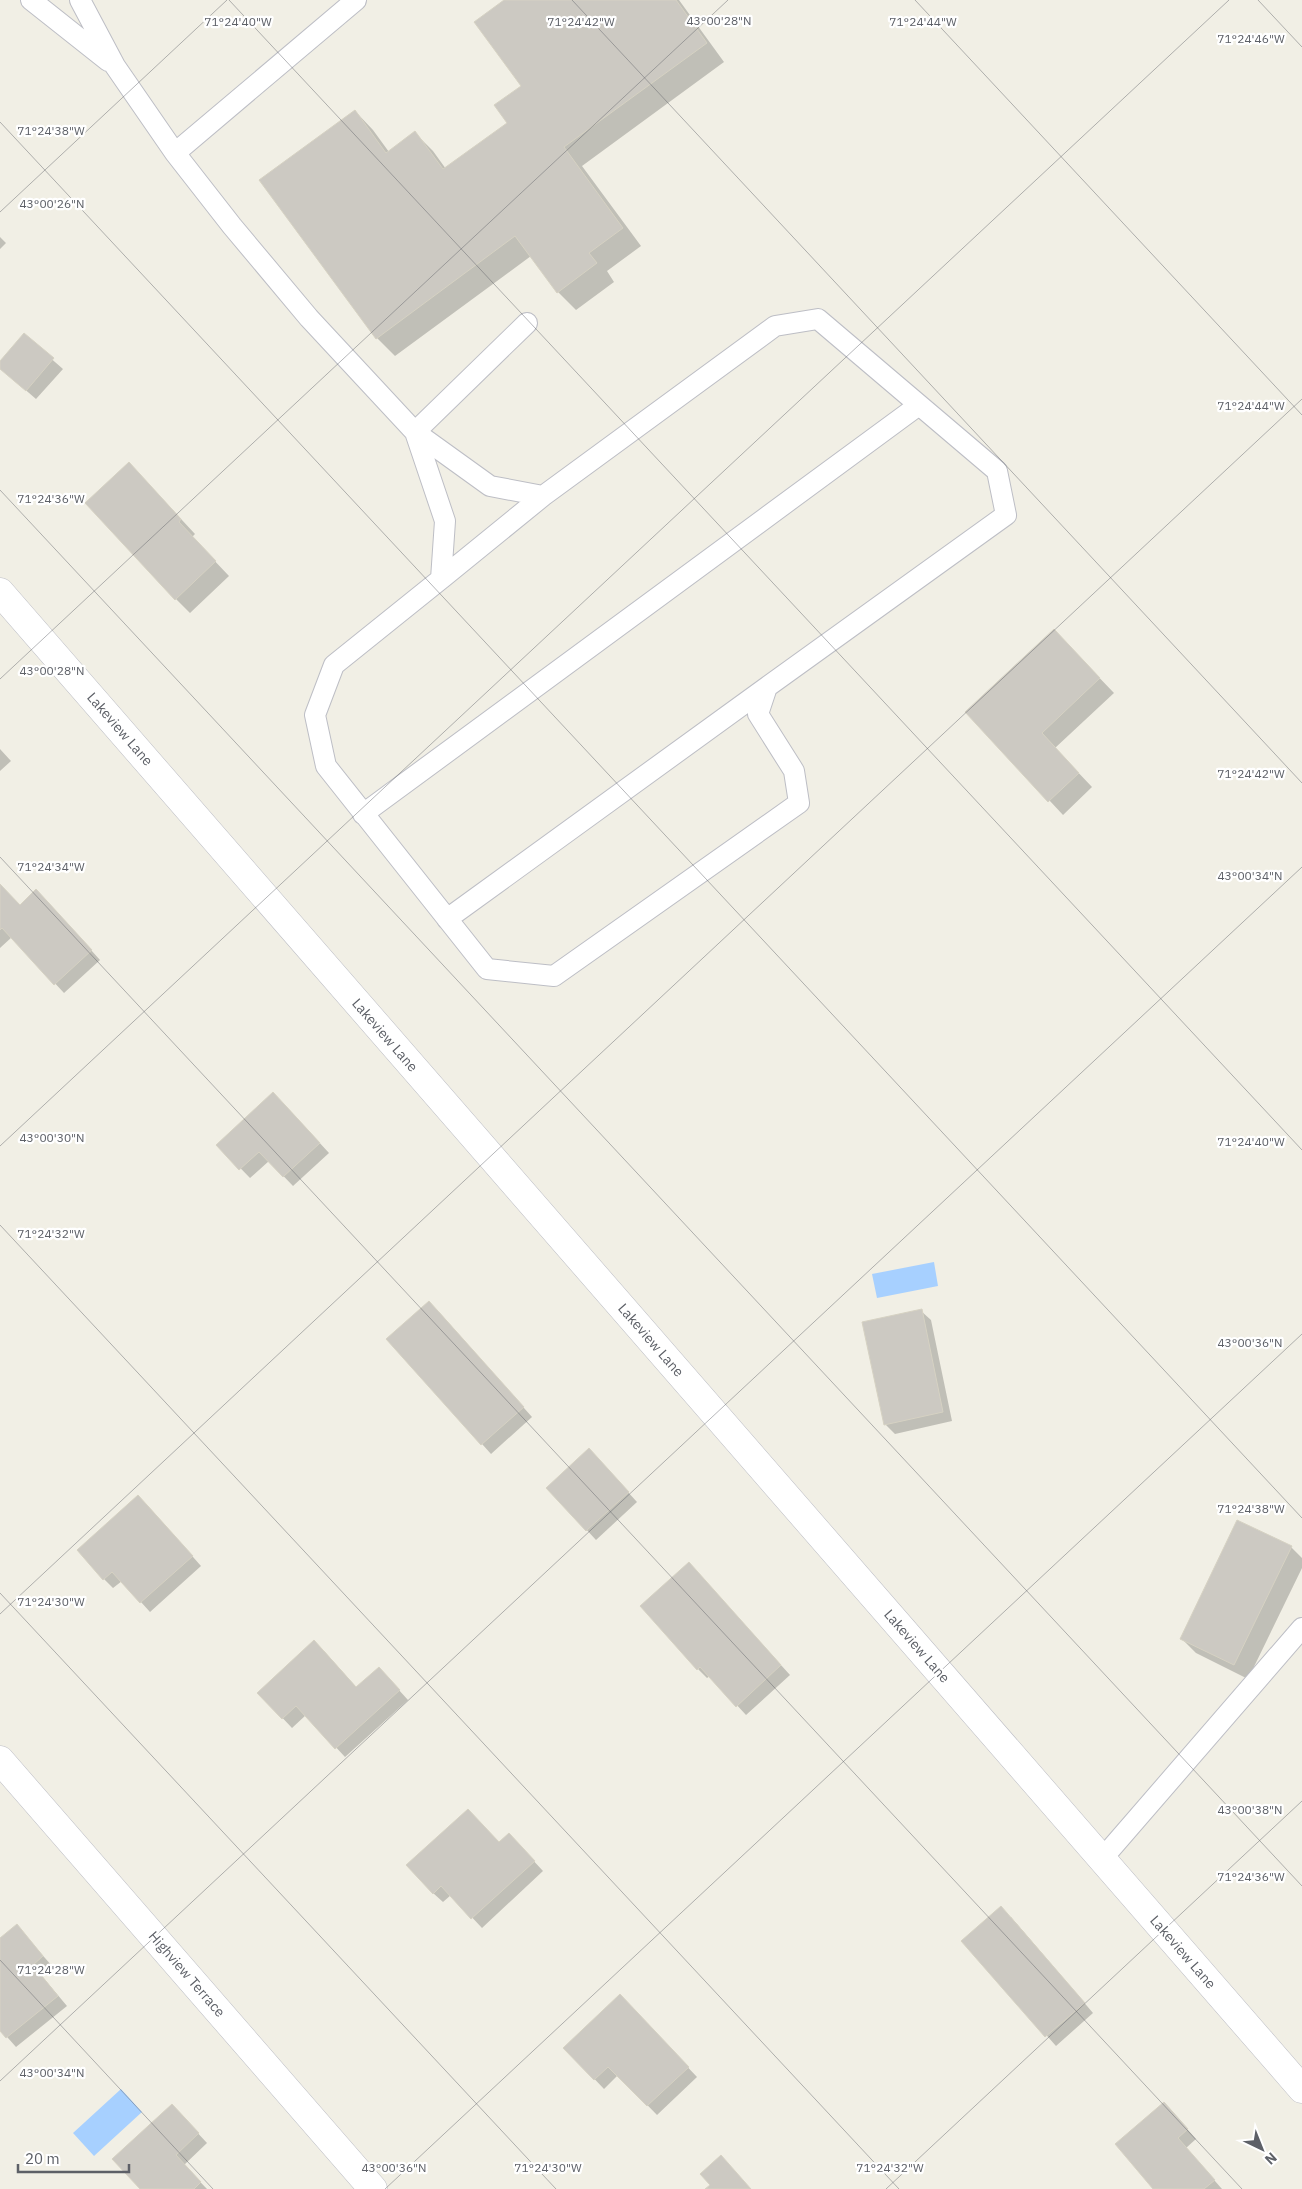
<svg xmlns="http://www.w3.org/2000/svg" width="1302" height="2189" font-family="'IBM Plex Sans',sans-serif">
<rect width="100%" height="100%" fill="#f1efe5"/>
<path fill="#a7d0ff" d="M934 1262 938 1286 877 1298 872 1274Z
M121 2089 142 2112 94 2156 73 2133Z"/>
<path fill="#0003" d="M506 0H679L724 62 582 166 641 246 607 271 614 282 576 310 558 292 531 256 395 356 377 338 355 111 373 130 389 152 415 133 433 151 446 169 509 123 523 86Z
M0 237 6 243 0 249Z
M24 335 63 369 36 399 0 368V363Z
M143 478 195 534 192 537 229 576 190 613 176 599Z
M1068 645 1114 693 1055 748 1092 787 1063 815 967 712Z
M0 749 11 761 0 771Z
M0 885 20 906 46 900 100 960 64 993 12 937 0 948Z
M283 1103 329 1153 293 1186 269 1161 250 1178 218 1145Z
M921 1311 931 1320 952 1421 895 1434 885 1424Z
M439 1312 532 1417 491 1454 388 1339Z
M598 1459 637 1502 596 1540 548 1488Z
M148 1506 201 1566 150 1612 122 1581 113 1588 104 1579Z
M1291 1547 1302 1558V1568L1248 1679 1196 1653 1182 1639Z
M698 1573 790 1675 746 1715 710 1676 707 1678 698 1669 641 1606Z
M324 1651 357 1688 388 1678 408 1700 345 1757 306 1715 292 1728 259 1693Z
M468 1811 499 1844H518L543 1871 482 1928 451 1895 443 1902 433 1893Z
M1011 1917 1093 2013 1056 2046 963 1941Z
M17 1926 52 1966 41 1975 67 2006 16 2047 0 2029V1939Z
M629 2005 697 2077 657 2115 618 2075 604 2089 565 2048Z
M1173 2113 1196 2139 1186 2148 1222 2189H1155Z
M181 2115 207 2143 184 2165 207 2189H142Z"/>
<path fill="#ccc9c2" stroke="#d6d2c3" d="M504 0H676L707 43 564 147 623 228 589 253 597 263 557 293 515 236 376 339 259 180 355 110 386 153 415 131 443 169 507 123 494 105 521 86 474 22Z
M24 333 54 358 26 391 0 369V361Z
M129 462 181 519 179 522 216 561 175 600 85 503Z
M1054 629 1100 678 1042 733 1079 773 1048 802 965 712Z
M0 884 20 905 36 889 92 950 54 985 2 928 0 930Z
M273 1092 320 1143 283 1177 259 1152 239 1170 216 1145Z
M429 1301 524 1407 481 1445 386 1339Z
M922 1309 943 1412 884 1425 862 1322Z
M589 1448 629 1492 586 1531 546 1488Z
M138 1495 193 1556 140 1603 112 1572 103 1580 77 1550Z
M1237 1520 1292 1546 1234 1665 1180 1639Z
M689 1562 781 1665 736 1707 700 1667 697 1670 640 1606Z
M314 1640 356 1687 379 1667 400 1690 335 1749 296 1706 282 1719 257 1693Z
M468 1809 499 1842 509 1833 535 1861 471 1919 441 1886 433 1894 406 1865Z
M1001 1906 1085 2003 1045 2037 961 1941Z
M17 1924 43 1956 33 1965 58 1996 6 2038 0 2031V1938Z
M620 1994 689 2067 647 2106 608 2067 594 2080 563 2048Z
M1164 2102 1188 2129 1178 2138 1215 2180 1204 2189H1153L1115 2144Z
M172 2104 199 2133 176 2155 201 2182 194 2189H140L112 2159Z
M721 2155 751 2189H705L710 2185 700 2174Z"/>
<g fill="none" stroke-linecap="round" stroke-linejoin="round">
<g stroke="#bdbec5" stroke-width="22">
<path id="service" d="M31 0 108 61
M80 0 115 66 175 153 232 226 309 318 415 432 490 486 543 496 775 326 818 319 997 471 1006 515 767 687 758 714 794 771 799 803 554 976 487 969 326 766 315 715 334 665 441 579 445 521 415 432
M175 153 356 0
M415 432 527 323
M441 579 543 496
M363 814 919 405
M447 919 767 687
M1102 1859 1302 1628"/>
</g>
<g stroke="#bdbec5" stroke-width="29">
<path id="minor" d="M0 592 1302 2089
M0 1760 373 2189"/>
</g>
<use href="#service" stroke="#fff" stroke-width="20"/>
<use href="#minor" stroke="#fff" stroke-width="28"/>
</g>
<path fill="none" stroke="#5d6067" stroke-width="1" stroke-opacity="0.45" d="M229 0 1302 1150M572 0 1302 783M915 0 1302 415M1258 0 1302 47M0 122 1302 1518M0 212 227 0M0 490 1302 1886M0 679 728 0M0 857 1242 2189M0 1146 1229 0M0 1225 899 2189M0 1593 556 2189M0 1614 1302 399M0 1960 213 2189M0 2081 1302 867M385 2189 1302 1334M886 2189 1302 1801"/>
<g text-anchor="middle" stroke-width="4.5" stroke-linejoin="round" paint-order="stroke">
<g font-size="14" fill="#5d6067" stroke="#fff">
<text transform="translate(120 729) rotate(49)" y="5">Lakeview Lane</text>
<text transform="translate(385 1035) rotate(49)" y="5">Lakeview Lane</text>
<text transform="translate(651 1340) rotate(49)" y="5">Lakeview Lane</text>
<text transform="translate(917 1646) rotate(49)" y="5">Lakeview Lane</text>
<text transform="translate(1183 1952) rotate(49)" y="5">Lakeview Lane</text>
<text transform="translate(187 1974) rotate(49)" y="5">Highview Terrace</text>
</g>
</g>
<g font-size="12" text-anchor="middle" fill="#5d6067" stroke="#fff" stroke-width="4.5" stroke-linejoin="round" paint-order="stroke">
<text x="719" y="25">43°00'28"N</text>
<text x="238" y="26">71°24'40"W</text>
<text x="581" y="26">71°24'42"W</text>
<text x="923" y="26">71°24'44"W</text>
<text x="1251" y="43">71°24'46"W</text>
<text x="51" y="135">71°24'38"W</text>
<text x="52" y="208">43°00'26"N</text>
<text x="1251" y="410">71°24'44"W</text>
<text x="51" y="503">71°24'36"W</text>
<text x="52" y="675">43°00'28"N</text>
<text x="1251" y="778">71°24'42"W</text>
<text x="51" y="871">71°24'34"W</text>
<text x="1250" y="880">43°00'34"N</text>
<text x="52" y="1142">43°00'30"N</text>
<text x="1251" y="1146">71°24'40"W</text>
<text x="51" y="1238">71°24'32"W</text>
<text x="1250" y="1347">43°00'36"N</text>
<text x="1251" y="1513">71°24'38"W</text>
<text x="51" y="1606">71°24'30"W</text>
<text x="1250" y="1814">43°00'38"N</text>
<text x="1251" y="1881">71°24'36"W</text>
<text x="51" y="1974">71°24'28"W</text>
<text x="52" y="2077">43°00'34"N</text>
<text x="548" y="2172">71°24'30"W</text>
<text x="890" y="2172">71°24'32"W</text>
<text x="394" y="2172">43°00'36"N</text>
</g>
<g transform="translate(1262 2149) rotate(137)" stroke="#ffffff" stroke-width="4" paint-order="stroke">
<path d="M0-4L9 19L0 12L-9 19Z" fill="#5d6067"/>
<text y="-8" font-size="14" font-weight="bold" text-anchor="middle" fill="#5d6067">N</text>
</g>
<path d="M18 2164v8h111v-8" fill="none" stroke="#5d6067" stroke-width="2.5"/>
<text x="25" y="2164" font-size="15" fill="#5d6067" stroke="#ffffff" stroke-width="4" paint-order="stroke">20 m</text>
</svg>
